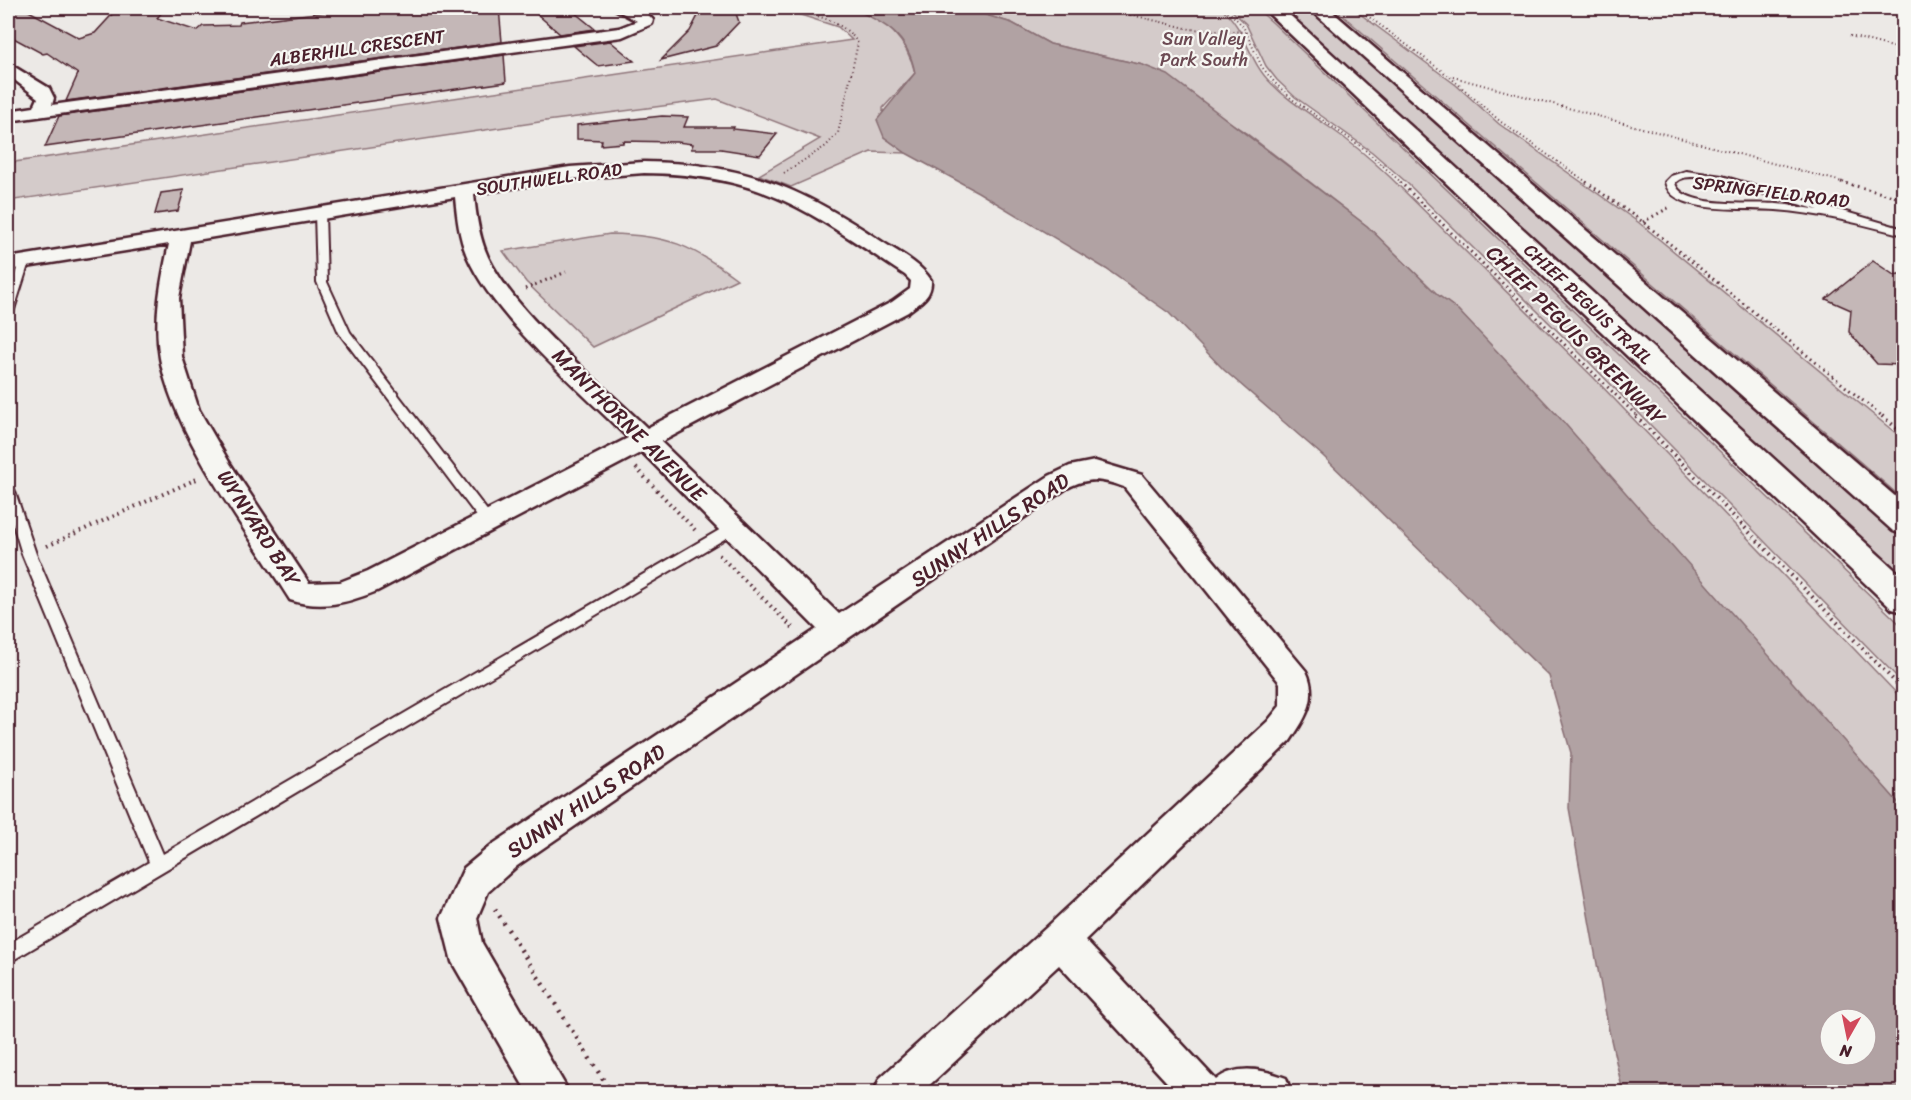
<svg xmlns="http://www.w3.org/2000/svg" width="1911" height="1100" font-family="Sriracha,sans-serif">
<rect width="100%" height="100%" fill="#ece9e6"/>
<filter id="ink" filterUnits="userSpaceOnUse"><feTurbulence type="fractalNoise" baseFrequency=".0167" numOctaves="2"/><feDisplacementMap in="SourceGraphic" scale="12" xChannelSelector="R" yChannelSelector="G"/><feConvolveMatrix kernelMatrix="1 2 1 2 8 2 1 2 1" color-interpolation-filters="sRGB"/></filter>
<g filter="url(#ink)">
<path fill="#d4cbca" stroke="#8f757a" stroke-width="1.5" d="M779 8C798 8 837 3 854 8 885 17 908 42 915 73L883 108 884 137 906 153 871 152 791 187 759 175 820 139 717 99 546 121 8 201V163L852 40 838 27Z
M963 8H1221C1246 28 1248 61 1271 83 1288 101 1309 113 1329 127 1351 142 1371 159 1390 177L1594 378 1903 700V808L1458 310 1438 295 1367 226 1246 133 1143 65 1050 44 1012 23Z
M1229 8H1256L1273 23 1903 627V683L1584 357 1405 181 1372 152 1295 97 1277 80 1266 66 1246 24Z
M1280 8H1309L1903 538V584Z
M1334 8H1352L1456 85 1499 124 1638 222 1903 439V499Z
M610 234C668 235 691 245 737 279L593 347 526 282 503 251Z"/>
<path fill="#b1a2a3" stroke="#886e73" stroke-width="1.5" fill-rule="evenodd" d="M852 8H963L1012 23 1050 44 1143 65 1168 75 1367 226 1438 295 1458 310 1559 417 1903 808V1092H1623L1609 1031 1569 808 1571 753 1549 676 1323 456 1224 370 1169 313 1106 269 978 192 906 153 884 137 877 120 915 73C908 35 885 23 852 8ZM1830 1019H1866V1055H1830Z"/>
<path fill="#c4b7b7" stroke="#4a1f2b" stroke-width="1.5" d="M8 8 27 10 79 38 95 33 118 8H166L157 18 197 31 203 26 239 25 240 22 359 8H499L502 42 66 101 78 74 47 53 43 54 8 35Z
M530 8H569L595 29 560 34Z
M734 8 739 22 716 46 661 60 690 31 701 10Z
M610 41 634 61 598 66 574 46Z
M504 55 506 82 45 147 59 116Z
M662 116 688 117 684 127H734L733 129 777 134 760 155 721 149H691L693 144 677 142 623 141V143L601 145 602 140 577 139V125Z
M184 190 178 211 155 214 161 193Z
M1873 261 1894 275 1904 273V365L1877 364 1849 332 1851 310 1826 299Z"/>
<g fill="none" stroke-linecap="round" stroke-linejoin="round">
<g stroke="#4a1f2b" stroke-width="4">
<path id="service" d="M1686 171 1722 176 1904 229V235C1861 224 1819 213 1776 210 1748 208 1704 212 1679 199 1671 195 1667 190 1665 182L1671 176ZM1699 177 1717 180 1819 210C1805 208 1791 205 1777 204 1754 202 1682 209 1675 183 1682 176 1690 177 1699 177Z
M320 210 325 213 327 282 350 332 492 517 494 520 492 523H482L339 333 317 282 315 213Z
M24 259 29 262 13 313 8 316V298L19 262Z
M8 484 14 489 36 554 163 854 728 525 733 523 740 528 738 531 8 963V944L149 862 22 554 8 508Z"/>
</g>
<g stroke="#4a1f2b" stroke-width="5">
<path id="minor" d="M613 8C627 7 643 7 653 20L652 24 622 37 8 121V111L34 107 38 98 8 75V63L49 88 54 98 52 105 619 28 637 21Z
M644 162C743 163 800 187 881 241 898 252 920 263 931 280 932 297 920 302 908 312L661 442 839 614 1049 476 1070 466 1095 461 1142 475 1306 671C1319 698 1305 719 1290 741L1085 940 1216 1080C1236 1064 1263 1069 1286 1078L1291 1092H1176L1059 965 922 1092H874L880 1078 1047 927 1268 721 1280 706V683L1124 487C1101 479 1089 477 1067 488L517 866 488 892 477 918 482 943 569 1092H527L452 962 441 918 464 868 493 844 817 629 642 452 377 591C347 603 322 610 290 600 247 531 174 436 160 358 153 319 161 281 169 244L8 270V258L570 167ZM644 173C765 174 809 212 905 275L911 281 910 289 892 302 647 428C600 382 516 315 488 257 479 237 476 216 474 194L570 179ZM455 197C457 217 459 237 467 256 494 318 579 389 628 438L368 571 340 582 309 583 229 462 199 410 182 357 179 298 190 241Z"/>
</g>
<g stroke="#4a1f2b" stroke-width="5">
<path id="primary" d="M1263 8H1282L1904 578V612L1892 609Z
M1309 8H1328L1904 504V535L1893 531Z"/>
</g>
<path stroke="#4a1f2b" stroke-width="2" stroke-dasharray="1 3" stroke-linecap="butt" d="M1103 8 1190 29 1245 32
M1225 8 1243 26 1262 67 1275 83 1292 99 1363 148 1402 183
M1357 8 1450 77 1501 122 1588 183
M1850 36 1904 50
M1453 77 1846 183
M784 173 826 146 838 133 858 43C842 19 813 15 787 8"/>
<path stroke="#4a1f2b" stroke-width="3" stroke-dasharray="1.5 4" stroke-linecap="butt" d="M1400 182 1638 417
M1586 182 1643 222 1883 417
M1841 182 1904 199
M1643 222 1670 207
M525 289 566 272"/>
<path stroke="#4a1f2b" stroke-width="4" stroke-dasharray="1.5 4.5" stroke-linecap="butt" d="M1636 416 1904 691
M1882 416 1904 434
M636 468 695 530
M47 546 199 478
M719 555 795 630"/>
<path stroke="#4a1f2b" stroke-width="4.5" stroke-dasharray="2 6" stroke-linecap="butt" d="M495 909 611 1092"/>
<use href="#service" fill="#f6f6f2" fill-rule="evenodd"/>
<use href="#minor" fill="#f6f6f2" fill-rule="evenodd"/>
<use href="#primary" fill="#f6f6f2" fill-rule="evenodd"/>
</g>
</g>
<g text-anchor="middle" stroke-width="4.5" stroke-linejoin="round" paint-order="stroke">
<g font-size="18" fill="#6c4a53" stroke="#f6f6f2">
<text x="1204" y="45">Sun Valley<tspan x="1204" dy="21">Park South</tspan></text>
</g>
<g font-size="18" fill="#4a1f2b" stroke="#f6f6f2">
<text transform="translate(357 48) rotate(-8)" y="6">ALBERHILL CRESCENT</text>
<text transform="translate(549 179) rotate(-8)" y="6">SOUTHWELL ROAD</text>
<text transform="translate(1771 192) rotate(7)" y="6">SPRINGFIELD ROAD</text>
<text transform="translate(1588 304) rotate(43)" y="6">CHIEF PEGUIS TRAIL</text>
</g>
<g font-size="21" fill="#4a1f2b" stroke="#f6f6f2">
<text transform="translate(1576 335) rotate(45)" y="7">CHIEF PEGUIS GREENWAY</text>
<text transform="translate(629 425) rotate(45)" y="7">MANTHORNE AVENUE</text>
<text transform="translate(259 528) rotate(57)" y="7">WYNYARD BAY</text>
<text transform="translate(990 530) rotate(-34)" y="7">SUNNY HILLS ROAD</text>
<text transform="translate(586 801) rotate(-34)" y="7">SUNNY HILLS ROAD</text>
</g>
</g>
<rect width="1911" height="1100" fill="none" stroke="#f6f6f2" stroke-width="30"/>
<rect x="15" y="15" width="1881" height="1070" fill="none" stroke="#4a1f2b" stroke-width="2" filter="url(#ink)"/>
<g transform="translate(1848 1037) rotate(189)"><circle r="28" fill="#f6f6f2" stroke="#b1a0a2" stroke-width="1.5"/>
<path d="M0-4.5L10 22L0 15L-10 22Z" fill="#d1495b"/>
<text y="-9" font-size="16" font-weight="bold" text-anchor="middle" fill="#4a1f2b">N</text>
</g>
</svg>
